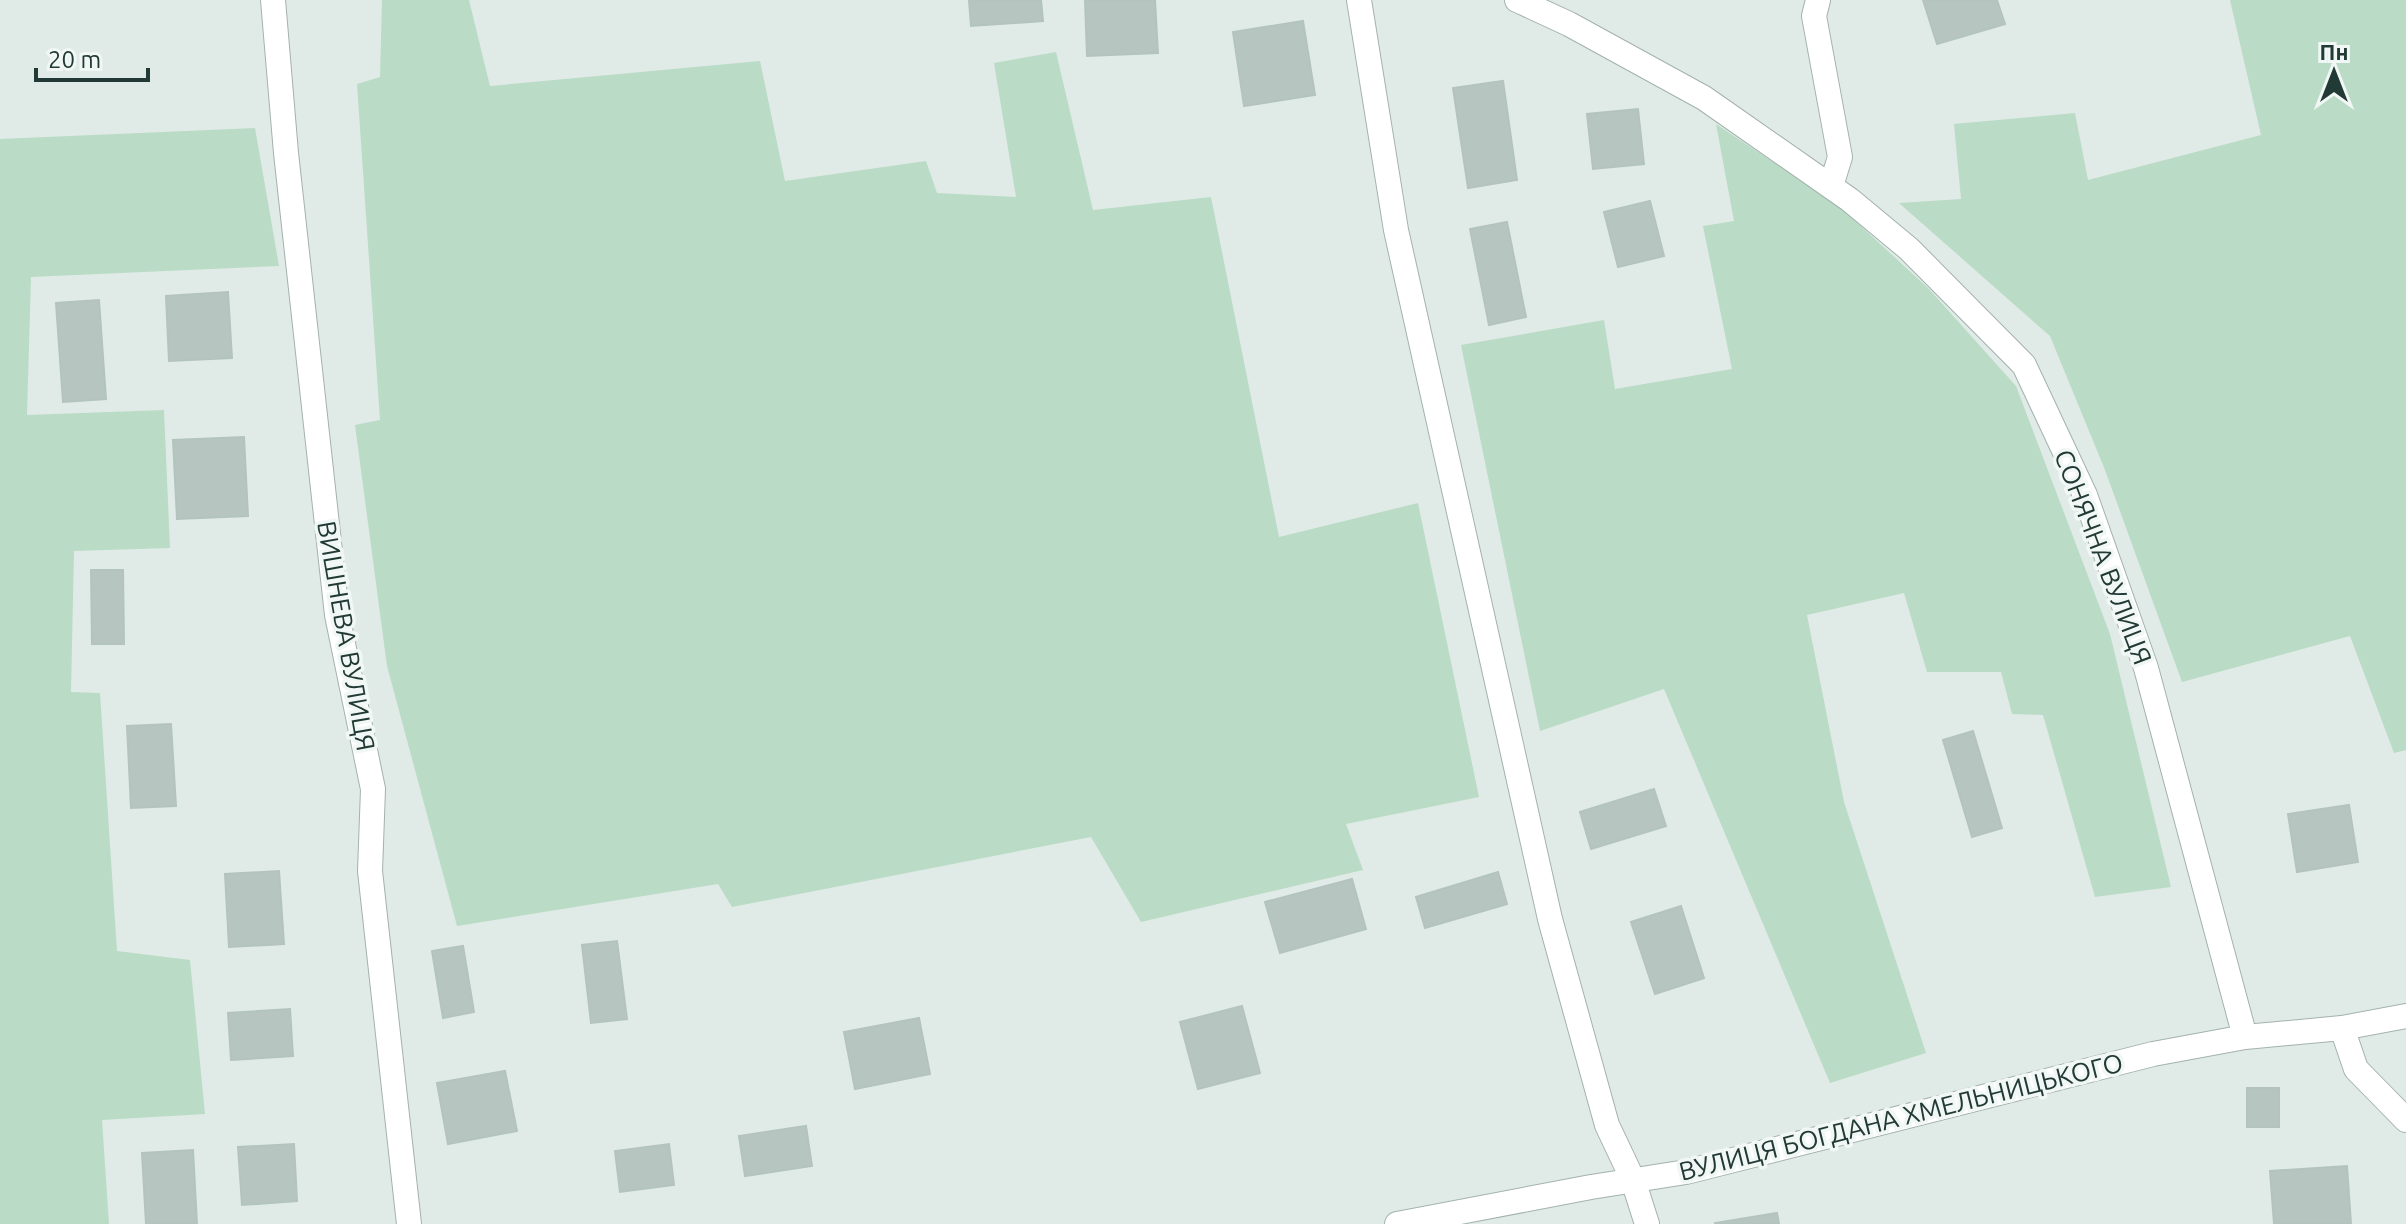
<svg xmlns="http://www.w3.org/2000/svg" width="2406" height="1224" font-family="Ubuntu,sans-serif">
<rect width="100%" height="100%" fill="#e0ebe7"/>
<path fill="#badbc5" d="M382 0H469L490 86 760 61 785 181 926 161 937 193 1016 197 994 63 1056 52 1093 210 1211 197 1279 537 1418 503 1479 797 1346 824 1363 870 1141 922 1091 837 732 907 718 884 457 926 387 666 355 425 380 420 357 84 380 77Z
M2230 0H2406V750L2394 753 2350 636 2182 682 2105 470 2050 336 1899 203 1961 199 1954 124 2075 113 2088 180 2261 135Z
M1716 124 1839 206 1928 288 2016 386 2110 634 2171 887 2095 897 2043 715 2012 714 2001 672H1927L1904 593 1807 615 1844 802 1926 1053 1830 1083 1664 689 1540 731 1461 345 1604 320 1615 389 1732 369 1703 226 1734 221Z
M255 128 279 266 31 277 27 415 164 410 170 548 74 551 71 692 100 693 117 951 190 960 205 1114 102 1120 109 1224H0V139Z"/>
<path fill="#b6c5c0" stroke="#b3c4be" stroke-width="2" d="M969 0H1041L1043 21 971 26Z
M1085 0H1155L1158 53 1087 56Z
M1923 0H1997L2005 24 1937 44Z
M1303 21 1315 95 1244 106 1233 32Z
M1503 81 1517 180 1468 188 1453 88Z
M1638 109 1644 164 1593 169 1587 114Z
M1650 201 1664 256 1618 267 1604 212Z
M1507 222 1526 317 1489 325 1470 229Z
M228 292 232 358 169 361 166 296Z
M99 300 106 399 63 402 56 303Z
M244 437 248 516 177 519 173 440Z
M91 570H123L124 644H92Z
M171 724 176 806 131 808 127 726Z
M1973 731 2002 828 1972 837 1943 740Z
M1654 789 1666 826 1591 849 1580 812Z
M2349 805 2358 862 2297 872 2288 814Z
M279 871 284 944 229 947 225 874Z
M1498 872 1507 904 1425 928 1416 897Z
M1352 879 1366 929 1280 953 1265 902Z
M1681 906 1704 978 1655 994 1631 922Z
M617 941 627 1019 591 1023 582 945Z
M463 946 474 1012 443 1018 432 951Z
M1242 1006 1260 1073 1198 1089 1180 1022Z
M290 1009 293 1056 231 1060 228 1013Z
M919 1018 930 1074 855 1089 844 1032Z
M505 1071 517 1131 448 1144 437 1083Z
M2247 1088H2279V1127H2247Z
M806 1126 812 1166 745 1176 739 1136Z
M294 1144 297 1201 242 1205 238 1147Z
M669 1144 674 1185 620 1192 615 1151Z
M193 1150 197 1224H146L142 1153Z
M2347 1166 2351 1224H2274L2270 1171Z
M1777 1213 1779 1224H1715V1223Z"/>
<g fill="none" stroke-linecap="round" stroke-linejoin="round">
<g stroke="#a3b2ae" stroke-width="26">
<path id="street" d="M273 0 286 153 337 615 373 789 370 871 409 1224
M1359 0 1396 230 1550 919 1607 1125 1633 1180 1647 1224
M1517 0 1569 24 1704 98 1850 200 1909 249 2024 365 2085 495 2146 668 2245 1037
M1818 0 1814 16 1840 157 1831 186
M2342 1028 2356 1069 2406 1120
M1397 1224 1591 1187 1686 1172 2153 1054 2245 1037 2342 1028 2406 1016"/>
</g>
<use href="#street" stroke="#fff" stroke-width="24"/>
</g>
<g text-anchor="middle" stroke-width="7" stroke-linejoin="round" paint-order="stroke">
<g font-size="26" fill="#223a35" stroke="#f1f7f4">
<text transform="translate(2103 557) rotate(69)" y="9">СОНЯЧНА ВУЛИЦЯ</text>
<text transform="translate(346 636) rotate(80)" y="9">ВИШНЕВА ВУЛИЦЯ</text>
<text transform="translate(1901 1117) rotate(-14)" y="9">ВУЛИЦЯ БОГДАНА ХМЕЛЬНИЦЬКОГО</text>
</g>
</g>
<g transform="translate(2334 72)" stroke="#f1f7f4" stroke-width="6" paint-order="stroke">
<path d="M0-6L14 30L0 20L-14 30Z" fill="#223a35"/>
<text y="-12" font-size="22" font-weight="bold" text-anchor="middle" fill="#223a35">Пн</text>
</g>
<path d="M36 68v12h112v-12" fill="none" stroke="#223a35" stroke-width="4"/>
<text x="48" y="68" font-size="24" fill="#223a35" stroke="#f1f7f4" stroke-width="6" paint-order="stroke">20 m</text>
</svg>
